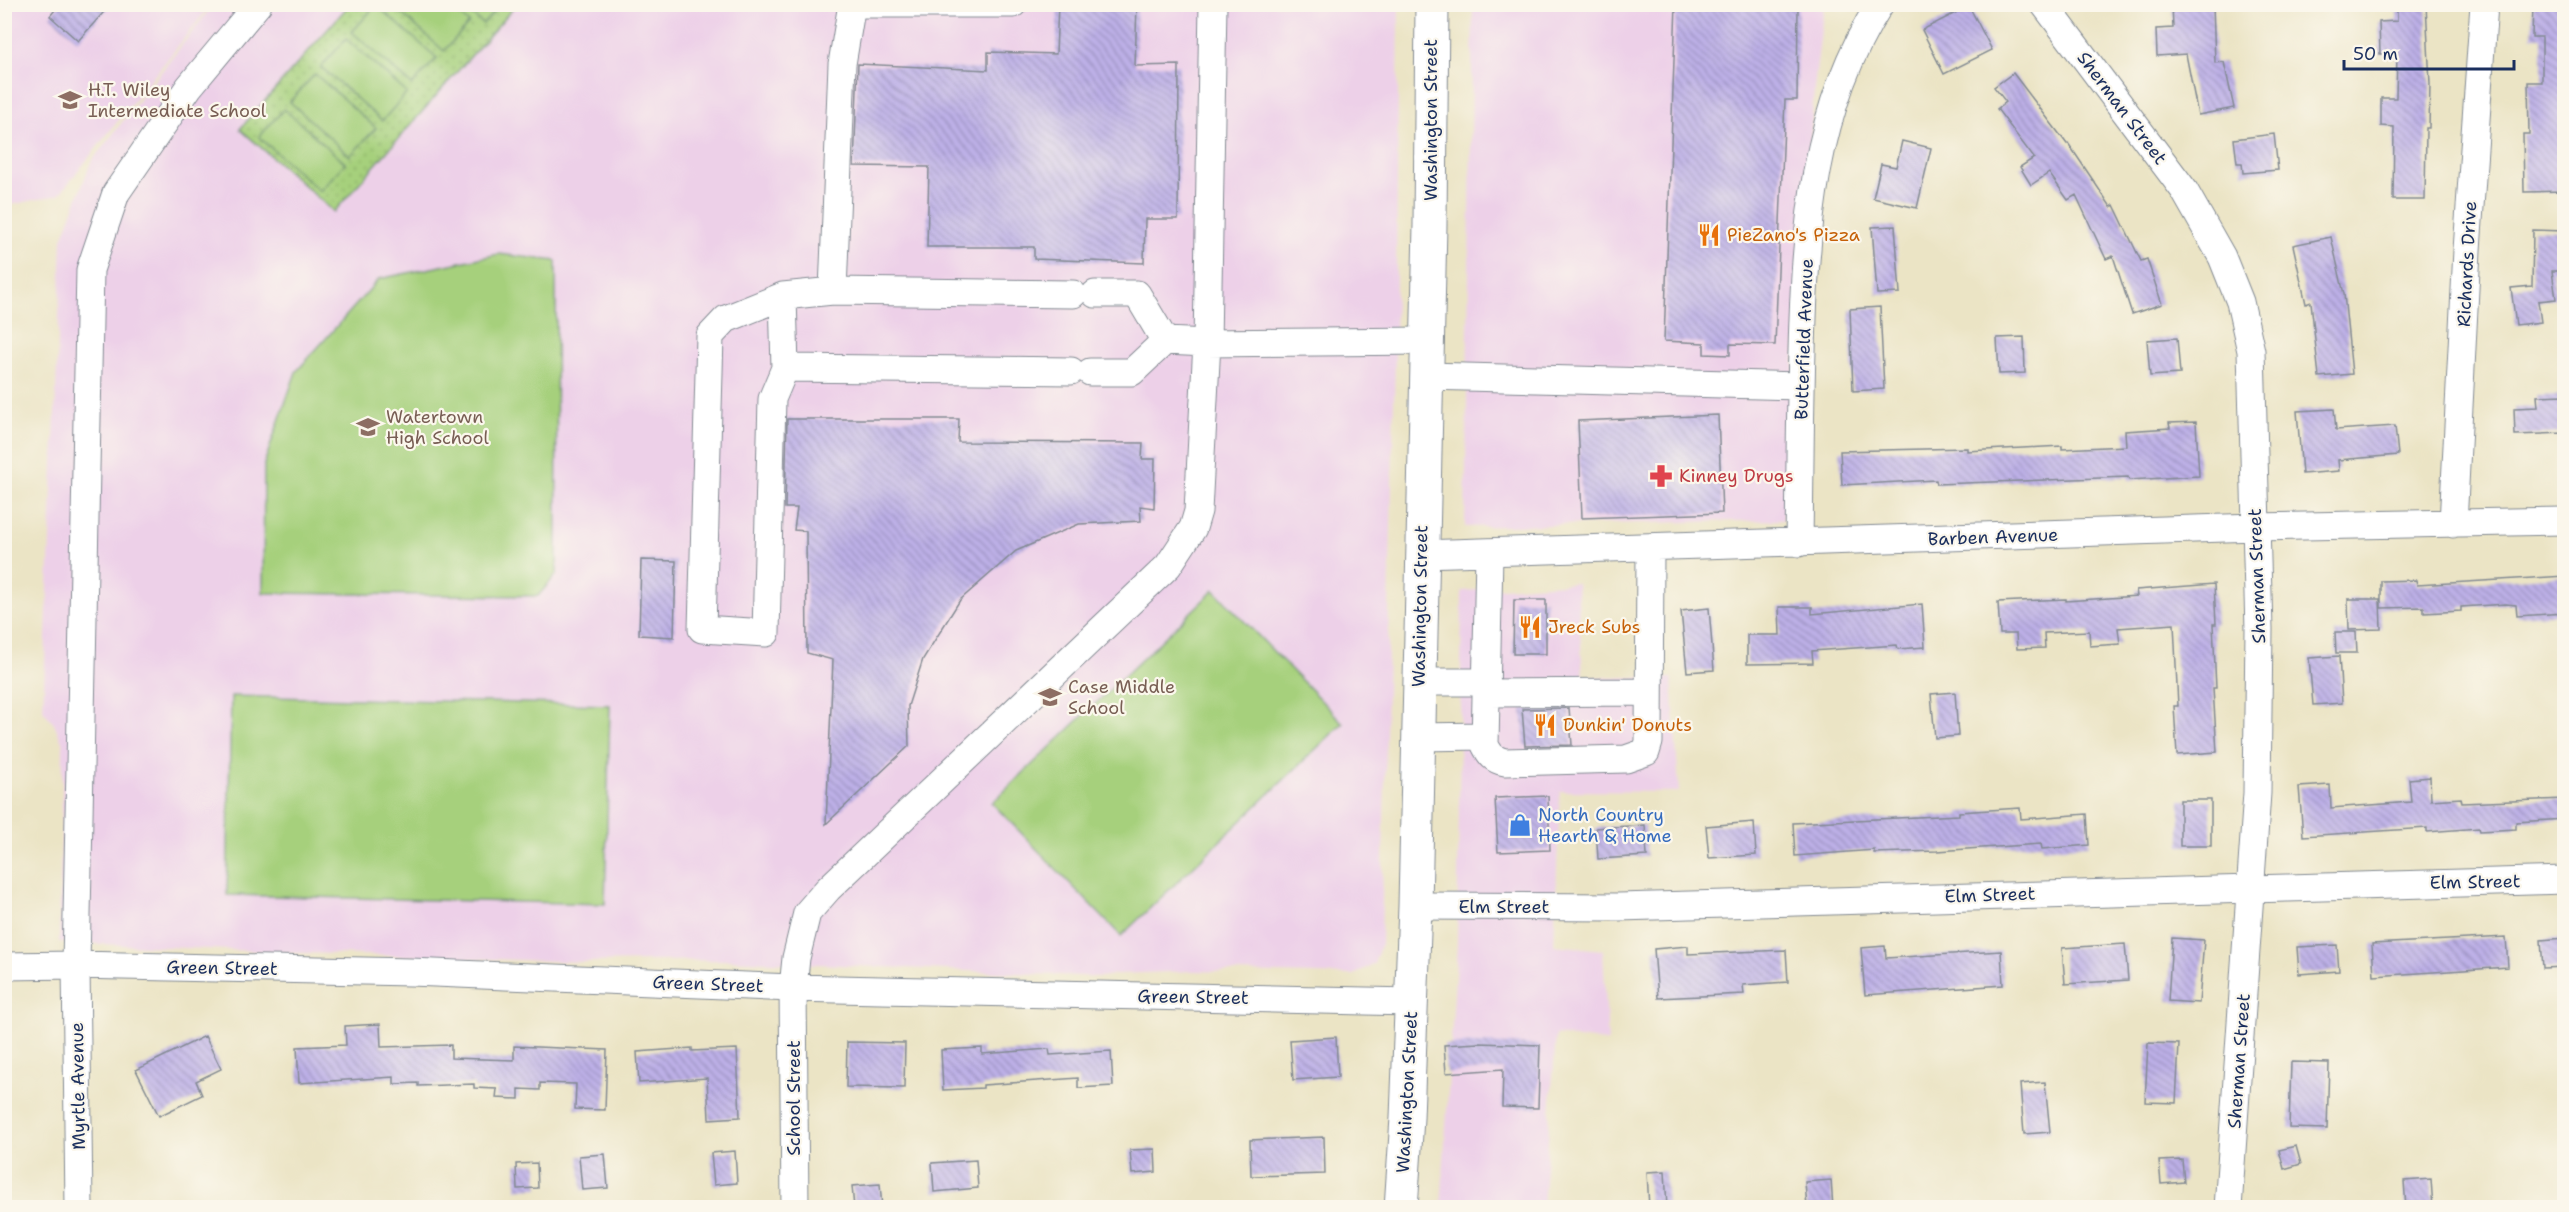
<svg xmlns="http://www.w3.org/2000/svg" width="2569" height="1212" font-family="'Shantell Sans',sans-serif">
<defs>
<pattern id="grass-dots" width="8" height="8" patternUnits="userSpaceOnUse" patternTransform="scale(1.5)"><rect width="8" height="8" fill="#a6d07b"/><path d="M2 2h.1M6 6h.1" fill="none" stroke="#8eb36d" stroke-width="1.8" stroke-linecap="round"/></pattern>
<pattern id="building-back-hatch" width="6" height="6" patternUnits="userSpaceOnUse" patternTransform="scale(1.5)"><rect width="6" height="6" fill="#bdb0e7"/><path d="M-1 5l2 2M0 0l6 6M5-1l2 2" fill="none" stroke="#9990be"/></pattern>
</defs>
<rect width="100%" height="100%" fill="#fbf7ec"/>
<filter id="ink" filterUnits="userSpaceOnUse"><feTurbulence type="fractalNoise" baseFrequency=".0167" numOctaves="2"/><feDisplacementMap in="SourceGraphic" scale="12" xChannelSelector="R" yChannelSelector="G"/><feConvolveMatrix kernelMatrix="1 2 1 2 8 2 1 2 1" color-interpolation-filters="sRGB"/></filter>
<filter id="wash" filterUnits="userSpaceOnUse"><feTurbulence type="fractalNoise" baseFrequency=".008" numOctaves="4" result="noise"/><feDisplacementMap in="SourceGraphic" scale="24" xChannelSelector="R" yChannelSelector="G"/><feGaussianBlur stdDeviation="1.35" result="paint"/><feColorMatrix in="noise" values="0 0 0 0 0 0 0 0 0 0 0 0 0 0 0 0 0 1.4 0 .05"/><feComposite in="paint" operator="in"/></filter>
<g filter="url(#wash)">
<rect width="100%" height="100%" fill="#ebe4c5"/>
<path fill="#edd0e8" d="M5 5H211L59 195 5 206Z
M213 5H1399L1395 359 1381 944 1374 964 1353 975 1194 971 1117 974 1101 977 729 960 582 962 275 952 59 942 63 745 55 725 43 710 62 239 91 162Z
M1473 5H1824L1814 89 1783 520 1465 527Z
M1577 583 1583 677 1672 678 1679 792 1560 791 1554 945 1603 950 1608 1042 1556 1035 1543 1207 1441 1208 1457 944 1462 591Z"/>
<path fill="url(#grass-dots)" stroke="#60806c" stroke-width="1.5" d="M349 5H516L334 212 240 129Z"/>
<path fill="#a6d07b" stroke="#60806c" stroke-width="1.5" d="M376 5 437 58 412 85 352 32Z
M392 5H448L469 23 444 51Z
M461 5H500L483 24Z
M346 39 407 93 382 121 321 67Z
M315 74 376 128 350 156 290 102Z
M284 109 345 163 320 191 259 137Z
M499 254 556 261 557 574 538 596 263 593 264 464 296 372 379 279Z
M1214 590 1343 723 1121 936 992 803Z
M231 696 610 705 605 904 227 895Z"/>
<g id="blocks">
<path fill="url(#building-back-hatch)" d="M60 4H111L78 41 50 16Z
M1058 4H1137L1135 66 1179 65 1178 219H1145L1144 263 1034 259V247H927L929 167 854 166 858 64 988 70V52L1056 54Z
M1676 4H1798L1797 100H1785L1775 345 1730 344V355L1704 354V343L1664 341Z
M2172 4H2213L2215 63 2224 62 2234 108 2198 115 2186 54 2157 56 2156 29 2173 28Z
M2397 4H2426L2430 84 2429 128H2426L2425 200H2393L2394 127 2381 126V98H2396L2397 53 2380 54 2379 22 2397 21Z
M2533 4H2563L2561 57H2565V191L2524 192 2523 134H2529L2528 82H2542V37H2532Z
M1969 6 1992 50 1944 74 1922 30Z
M2013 73 2067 144 2068 143 2111 207 2114 205 2141 261 2147 259 2162 304 2132 314 2113 256 2106 259 2076 195 2068 200 2049 173 2031 185 2020 167 2034 158 1997 109 2006 102 1994 87Z
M2274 134 2278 170 2243 173 2242 163H2237L2234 139Z
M1902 141 1931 148 1917 208 1873 198 1881 164 1896 167Z
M1895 226 1900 293 1877 294 1872 227Z
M2533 230 2565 231V271H2552L2556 299 2538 301 2541 322 2516 325 2511 288 2532 286Z
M2331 237 2344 294 2352 374 2319 377 2311 302 2306 304 2293 245Z
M1880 307 1884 389 1853 391 1850 309Z
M2024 337 2025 373 1999 374 1997 338Z
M2177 338 2180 374 2150 376 2147 340Z
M2565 395V433L2515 435 2514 408 2538 407 2537 396Z
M2334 409 2336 430 2395 426 2398 455 2338 460 2339 471 2302 474 2297 411Z
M1718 415 1722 513 1582 518 1578 421Z
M787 419H959L958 442 1143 443 1142 459H1155L1154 508 1140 506 1141 521 1079 524 1016 551 960 600 923 659 908 706 909 746 826 824 833 660 807 653 806 531 794 530 797 508H785Z
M2196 422 2199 476 2129 480 2128 477 1937 484 1936 480 1842 485 1840 451 1967 448V451L2062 446V449L2126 446 2125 431 2170 428 2169 423Z
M641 560 676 561 674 637 639 635Z
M2565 576V613L2517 616 2516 605 2506 604 2461 607V611L2424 613V607L2381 608V581L2416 580 2417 585Z
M2214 584 2216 624H2213L2216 688H2213L2217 752 2177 755 2174 706H2178L2174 624 2118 628 2120 644 2090 646 2089 631 2044 633 2045 648 2017 649 2016 634H2000L1998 602 2066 599V601L2137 596 2136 590Z
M2348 599H2380L2381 629 2349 630Z
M1514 600H1546V654H1513Z
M1922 604 1925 647 1898 649 1897 645 1812 651 1813 663 1747 664V635H1780L1779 607H1812V614Z
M1709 608 1714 670 1687 672 1681 611Z
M2335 632H2356L2357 653H2336Z
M2339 656 2342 703 2313 705 2309 658Z
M1955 692 1958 736 1935 738 1931 694Z
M1569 708 1572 745 1525 746 1522 709Z
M2430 777 2431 800 2461 798 2462 803 2565 799V819L2516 822V829L2480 831 2479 828 2427 832V828L2303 836 2299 787 2330 785 2331 808 2411 802 2409 779Z
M1548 796 1550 850 1498 852 1495 798Z
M2180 800H2211V846H2180Z
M2020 808 2021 819 2087 814 2089 845 2042 849 2041 844 1937 851 1874 853V850L1795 856 1793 823 1959 815V812Z
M1754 822 1756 855 1709 858 1706 826Z
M1645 825 1647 856 1598 859 1596 828Z
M2506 937 2508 967 2374 976 2372 944Z
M2172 938 2204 940 2199 1003 2168 1001Z
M2565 938V967L2543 968 2541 940Z
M2125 944 2128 980 2065 984 2062 948Z
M2337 945 2339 971 2299 974 2297 947Z
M1688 946V954L1786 950 1788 982 1743 985 1744 994 1658 998 1654 949Z
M1885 946 1886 958 2001 951 2003 985 1865 995 1861 948Z
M380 1024 381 1047 451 1045V1058L514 1060V1046L607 1050 605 1110 575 1109 576 1084 540 1083V1090L519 1089V1099L496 1098 497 1089 474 1088V1084L418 1086V1083L394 1084V1077L299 1083 297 1047 346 1045 345 1026Z
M205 1036 221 1069 196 1081 202 1095 159 1116 136 1070Z
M1336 1037 1338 1077 1293 1080 1290 1040Z
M847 1042 905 1043 904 1088 846 1087Z
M1479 1043 1540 1045 1538 1108 1502 1107 1503 1069 1446 1073 1444 1045Z
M2148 1043 2179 1044 2176 1103 2145 1102Z
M692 1048V1051L737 1049 740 1117 709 1119 707 1078 639 1083 637 1052Z
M982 1048V1054L1049 1049 1050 1055 1111 1051 1113 1086 1078 1088V1078L983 1085V1088L943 1090 941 1050Z
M2291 1062 2329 1063 2327 1129 2289 1128Z
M2045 1082 2050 1132 2024 1134 2020 1084Z
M1324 1137 1325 1174 1251 1176 1250 1140Z
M2296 1146 2301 1164 2284 1169 2279 1150Z
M1155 1149 1156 1172 1132 1174 1130 1150Z
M735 1151 737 1183 714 1185 711 1153Z
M605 1154 608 1188 582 1190 579 1156Z
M976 1160 978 1188 934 1192 932 1163Z
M2182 1160 2184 1182 2161 1184 2159 1161Z
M537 1163 538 1188 517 1189 516 1164Z
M1665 1171 1667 1208H1649L1647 1172Z
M2431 1179 2433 1208H2406L2404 1181Z
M1831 1180 1833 1208H1807L1805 1182Z
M880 1184 882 1208H854L852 1186Z"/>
</g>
</g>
<g filter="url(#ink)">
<use href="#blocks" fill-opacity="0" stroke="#838a92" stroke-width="1.5"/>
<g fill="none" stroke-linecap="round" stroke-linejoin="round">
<g stroke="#838a92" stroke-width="29">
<path id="minor" d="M1213 4 1207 343 1427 341
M2044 4 2184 190 2222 257 2240 302 2251 351 2259 629 2257 793 2228 1208
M833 291 842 64 852 4H1013
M783 296 785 368 772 399 766 633 702 629 710 336 726 319 783 296 833 291 1073 294
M785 368 1071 371
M1090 372H1132L1165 341 1137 294H1095
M1426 376 1801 386
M2453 524 2467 250 2484 4
M1799 543C1800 479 1800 415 1802 351 1805 230 1813 109 1880 4
M1489 553 1485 745C1490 755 1494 760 1505 762L1626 759 1646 752 1649 742 1650 547
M1421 554 2256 527 2564 521
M1419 682H1486
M1486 693 1649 692
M1418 737 1485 736
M1415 906 1619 907 2564 880
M4 966 76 965 411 972 793 988 1411 1002
M79 1208 76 965 90 270 116 193 189 87 258 4
M795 1208 793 988 796 958 807 913 828 889 1168 566 1193 528 1198 511 1207 343 1165 341"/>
</g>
<g stroke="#838a92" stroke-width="35">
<path id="major" d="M1401 1208 1407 1118 1415 906 1430 225 1432 4"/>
</g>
<use href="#minor" stroke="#fff" stroke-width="27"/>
<use href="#major" stroke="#fff" stroke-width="33"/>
</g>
</g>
<defs>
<g id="school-bare" transform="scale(1.8)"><path d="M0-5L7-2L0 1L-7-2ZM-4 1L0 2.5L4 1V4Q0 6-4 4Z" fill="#8d6e63" stroke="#fbf7ec" stroke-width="2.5" paint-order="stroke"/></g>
<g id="restaurant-bare" transform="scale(1.8)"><path d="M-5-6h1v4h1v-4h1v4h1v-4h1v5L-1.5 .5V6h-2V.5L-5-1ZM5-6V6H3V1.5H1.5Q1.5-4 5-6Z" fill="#e8710a" stroke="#fbf7ec" stroke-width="2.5" paint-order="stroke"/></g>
<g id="pharmacy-bare" transform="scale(1.8)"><path d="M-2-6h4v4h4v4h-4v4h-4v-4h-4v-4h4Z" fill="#e0444e" stroke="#fbf7ec" stroke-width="2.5" paint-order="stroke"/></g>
<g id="shop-bare" transform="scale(1.8)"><path d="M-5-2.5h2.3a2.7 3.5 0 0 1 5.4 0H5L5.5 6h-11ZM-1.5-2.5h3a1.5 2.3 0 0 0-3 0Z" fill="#3f7fe0" stroke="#fbf7ec" stroke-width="2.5" paint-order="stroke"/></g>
</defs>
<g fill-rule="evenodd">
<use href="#school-bare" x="70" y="100"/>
<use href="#restaurant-bare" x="1709" y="235"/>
<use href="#school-bare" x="368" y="427"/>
<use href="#pharmacy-bare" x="1661" y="476"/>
<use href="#restaurant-bare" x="1530" y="627"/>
<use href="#school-bare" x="1050" y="697"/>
<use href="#restaurant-bare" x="1545" y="725"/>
<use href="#shop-bare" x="1520" y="825"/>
</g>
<g text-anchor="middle" stroke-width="4.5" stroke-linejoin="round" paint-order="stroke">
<g font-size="18" fill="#785e54" stroke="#fbf7ec" text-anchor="start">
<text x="88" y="96">H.T. Wiley<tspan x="88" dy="21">Intermediate School</tspan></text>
<text x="386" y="423">Watertown<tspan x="386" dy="21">High School</tspan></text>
<text x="1068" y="693">Case Middle<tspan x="1068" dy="21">School</tspan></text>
</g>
<g font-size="18" fill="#1b2f5e" stroke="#fbf7ec">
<text transform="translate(2122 108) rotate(53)" y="6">Sherman Street</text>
<text transform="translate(1431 120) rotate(-90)" y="6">Washington Street</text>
<text transform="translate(2467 264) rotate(-87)" y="6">Richards Drive</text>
<text transform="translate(1804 339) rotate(-88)" y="6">Butterfield Avenue</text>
<text transform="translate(1993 537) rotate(-2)" y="6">Barben Avenue</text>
<text transform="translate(2257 576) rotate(-92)" y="6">Sherman Street</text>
<text transform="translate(1420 606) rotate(-89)" y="6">Washington Street</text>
<text transform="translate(2475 882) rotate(-1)" y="6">Elm Street</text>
<text transform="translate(1990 895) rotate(-2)" y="6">Elm Street</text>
<text x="1504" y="913">Elm Street</text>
<text transform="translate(222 968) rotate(1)" y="6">Green Street</text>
<text transform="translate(708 984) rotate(2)" y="6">Green Street</text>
<text transform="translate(1193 997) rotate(1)" y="6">Green Street</text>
<text transform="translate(2239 1061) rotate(-86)" y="6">Sherman Street</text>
<text transform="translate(78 1086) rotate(-91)" y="6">Myrtle Avenue</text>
<text transform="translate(1407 1092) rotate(-87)" y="6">Washington Street</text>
<text transform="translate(794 1098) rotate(-90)" y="6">School Street</text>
</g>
<g font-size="18" fill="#c56008" stroke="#fbf7ec" text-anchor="start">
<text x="1727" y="241">PieZano's Pizza</text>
<text x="1548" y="633">Jreck Subs</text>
<text x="1563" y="731">Dunkin' Donuts</text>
</g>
<g font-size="18" fill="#be3a42" stroke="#fbf7ec" text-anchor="start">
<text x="1679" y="482">Kinney Drugs</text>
</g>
<g font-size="18" fill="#366cbe" stroke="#fbf7ec" text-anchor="start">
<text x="1538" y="821">North Country<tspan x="1538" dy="21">Hearth &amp; Home</tspan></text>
</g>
</g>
<rect width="2569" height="1212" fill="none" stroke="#fbf7ec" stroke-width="24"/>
<path d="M2344 60v9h170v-9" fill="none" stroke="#1b2f5e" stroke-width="3"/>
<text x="2353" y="60" font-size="18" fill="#1b2f5e" stroke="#fbf7ec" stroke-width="4.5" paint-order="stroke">50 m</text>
</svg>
